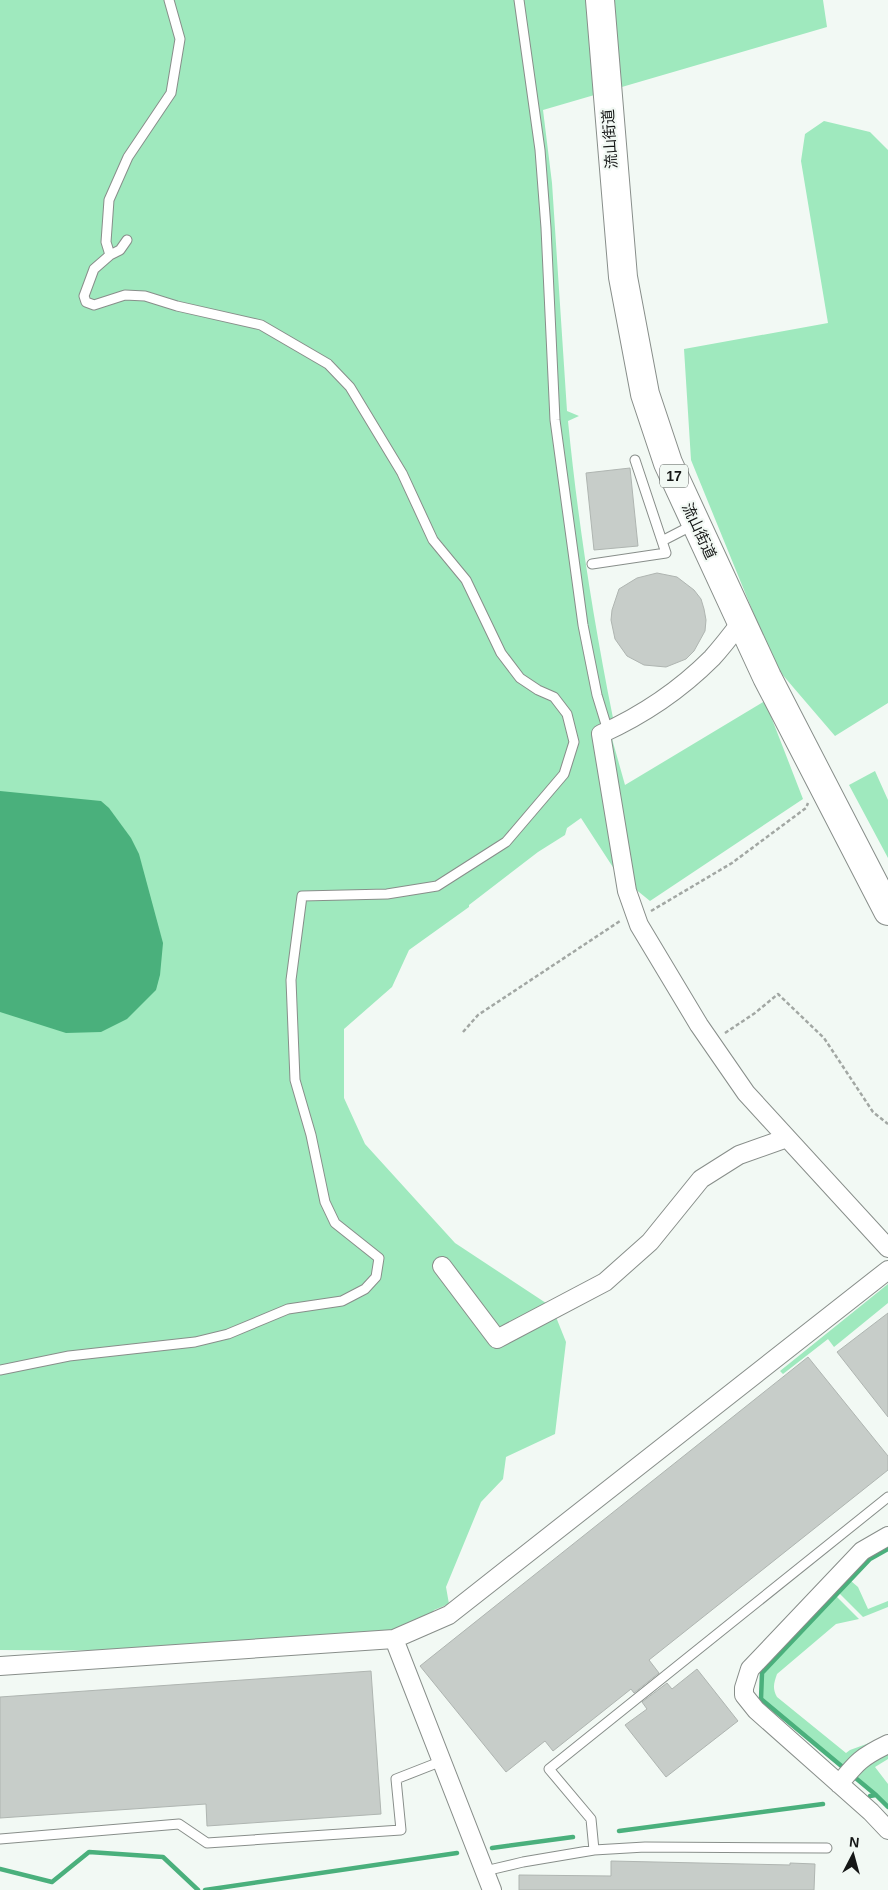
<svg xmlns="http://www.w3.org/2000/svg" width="888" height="1890" font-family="Arial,'Noto Sans JP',sans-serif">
<rect width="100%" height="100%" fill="#f2f9f4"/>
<path fill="#9fe9be" d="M0 0H823L827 27 543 110 552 183 567 411 579 416 568 421C578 522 593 618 613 718L607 721 625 785 765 701 803 799 650 901 618 875 581 818 567 828 565 835 538 852 469 905V907L409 950 392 987 344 1029V1098L365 1144 455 1243 552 1307 566 1342 555 1434 506 1457 503 1479 481 1502 446 1587 449 1604 434 1610 421 1634 158 1651 0 1650Z
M824 121 870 132 888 150V703L835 736 775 666 691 460 684 349 828 323 801 161 805 134Z
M875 771 888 800V858L849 785Z
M888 1284V1303L834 1347 828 1339 783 1374 780 1371Z
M851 1581 858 1587 868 1609 888 1601V1607L863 1617 839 1593Z
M836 1596 859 1619 836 1624 777 1674C774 1683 772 1688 777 1697L846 1753 850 1750 883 1738 846 1768 762 1699 763 1673Z
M888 1751V1759L875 1767 888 1784V1805L853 1773Z"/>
<path fill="#4ab07c" d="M0 791 101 801 109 808 131 838 139 854 163 943 160 975 156 990 127 1019 101 1032 66 1033 0 1012Z"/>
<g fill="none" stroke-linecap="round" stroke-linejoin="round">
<path stroke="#4ab07c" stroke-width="4.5" d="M845 1769 761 1699 762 1673 870 1559 888 1549
M852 1775 876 1795
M870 1796 876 1795 888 1807
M619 1831 823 1804
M492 1848 573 1837
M0 1869 52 1882 89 1852 163 1857 198 1890
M205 1890 457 1853"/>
</g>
<path fill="#c7cdc9" stroke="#afb5b1" d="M630 468 638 546 594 550 586 473Z
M657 573 677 577 694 590 701 599 704 609 706 620 705 631 694 651 686 659 666 667 644 665 627 656 615 639 611 620 612 610 619 589 637 578Z
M888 1313V1417L837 1352Z
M808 1357 888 1456V1470L649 1660 659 1673 634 1693 631 1689 553 1751 545 1741 506 1772 420 1666Z
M697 1669 738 1721 666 1777 625 1725 647 1709 642 1702 667 1683 672 1689Z
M371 1671 381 1814 207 1826 206 1804 0 1818V1697Z
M611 1861 790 1865V1863L815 1864 814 1890H519V1875L611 1876Z"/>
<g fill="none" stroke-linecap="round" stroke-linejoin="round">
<g stroke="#888e8a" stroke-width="11">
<path id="service" d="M519 0 540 150 546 228 555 420 583 625 597 695 608 731
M110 255 106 242 109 200 128 157 171 93 180 39 169 0
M662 541 693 525
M592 564 666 553 635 460
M0 1370 69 1356 195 1342 228 1334 288 1309 342 1301 365 1289 376 1277 379 1258 335 1223 325 1202 311 1135 295 1080 291 980 302 896 387 894 437 886 506 842 564 774 574 742 567 714 554 697 538 690 520 678 501 653 466 580 433 540 402 473 350 387 328 364 261 325 177 306 145 296 125 295 94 305 86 302 84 296 94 269 110 255 120 250 127 240
M0 1839 179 1824 207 1843 401 1830 396 1779 442 1761
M594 1850 645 1847 827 1848
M485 1871 523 1862 594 1850 591 1819 549 1769 888 1497"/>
</g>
<g stroke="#888e8a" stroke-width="20">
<path id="minor" d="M741 622C732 634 722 647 712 658 681 689 641 716 601 734L627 891 639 925 699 1025 746 1093 888 1248
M442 1266 497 1339 605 1282 650 1242 701 1179 739 1155 787 1138
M888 1536 862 1551 750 1669 744 1688V1695L756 1710 871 1812 888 1830
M394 1639 492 1890
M0 1666 394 1639 449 1615 888 1270
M839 1784C857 1762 861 1757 888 1744"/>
</g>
<g stroke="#888e8a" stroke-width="30">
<path id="primary" d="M600 0 623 277 645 394 668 463 767 677 888 911"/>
</g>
<path stroke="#a2a7a3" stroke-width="2.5" stroke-dasharray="4 2.5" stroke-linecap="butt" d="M651 911 732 863 806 808 808 803
M463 1032 478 1015 620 921
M725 1033 755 1013 778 994 824 1038 873 1112 888 1124"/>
<use href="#service" stroke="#fff" stroke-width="9"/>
<use href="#minor" stroke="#fff" stroke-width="18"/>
<use href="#primary" stroke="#fff" stroke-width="28"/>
</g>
<g text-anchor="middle" stroke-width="4.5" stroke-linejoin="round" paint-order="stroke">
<rect fill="#f2f9f4" stroke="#575b59" stroke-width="1" x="660" y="464.5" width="28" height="23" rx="4"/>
<g font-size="14" font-weight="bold" fill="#151716">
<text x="674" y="481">17</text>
</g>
<g font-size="15" fill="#151716" stroke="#f2f9f4">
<text transform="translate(610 139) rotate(-94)" y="5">流山街道</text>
<text transform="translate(699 531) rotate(65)" y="5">流山街道</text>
</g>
</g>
<g transform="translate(853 1855) rotate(6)" stroke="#f2f9f4" stroke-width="4" paint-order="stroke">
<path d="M0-4L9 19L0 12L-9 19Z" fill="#151716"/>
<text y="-8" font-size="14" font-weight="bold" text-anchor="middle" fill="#151716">N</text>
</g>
</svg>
